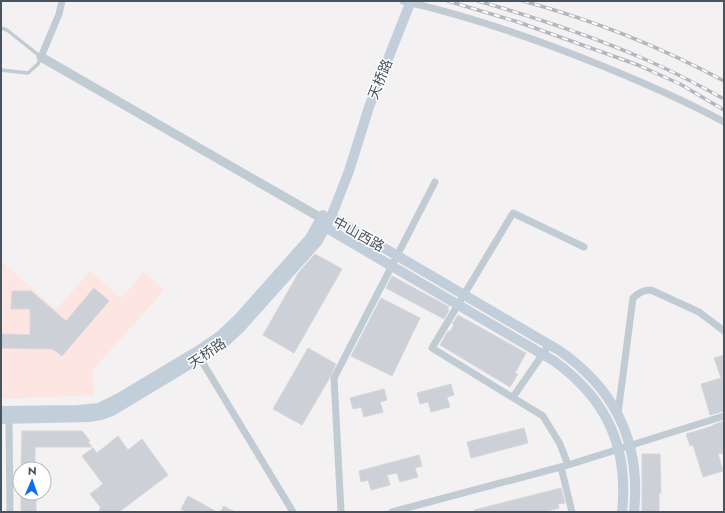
<svg xmlns="http://www.w3.org/2000/svg" width="725" height="513" font-family="Jost,'Noto Sans SC',sans-serif">
<rect width="100%" height="100%" fill="#f3f1f1"/>
<path fill="#fde5e2" d="M1 261 56 310 90 271 121 298 144 272 164 290 93 370 94 395 1 399Z"/>
<path fill="#cdd0d6" stroke="#d5d7dd" d="M315 254 342 269 294 353 263 335 299 272Z
M392 276 449 307 447 309 449 310 444 319 386 288Z
M94 288 109 301 62 356 53 349 1 348V334L30 335V309H11L12 291H31L66 321Z
M381 298 420 318 392 376 351 356Z
M458 315 526 353 515 373 518 374 510 387 440 345 448 331 450 332 454 324H452Z
M308 348 336 364 329 379 302 425 273 409Z
M724 355V411L710 415 701 384 721 378 714 358Z
M451 384 454 395 447 397 450 407 431 412 428 402 420 404 417 393Z
M384 389 387 400 380 402 383 412 364 417 361 407 353 409 350 398Z
M724 421V453L718 454 723 471 703 477 693 445 690 446 686 434 713 426V425Z
M524 428 528 443 471 458 467 442Z
M22 431H82L90 441 88 442 92 447H35V469H21Z
M118 436 128 450 142 439 168 475 119 512H101L99 509 101 508 90 494 103 484 82 456 93 448 97 453Z
M642 454H660L661 493H659V512H642Z
M419 455 422 466 415 468 418 477 400 482 397 473 387 475 390 485 371 490 368 480 361 482 359 471Z
M561 488 565 503 558 504 559 508 545 512H475L474 510Z
M21 493H36V512H21Z
M188 496 217 512H185L181 509Z
M224 506 235 512H220Z"/>
<g fill="none" stroke-linecap="round" stroke-linejoin="round">
<path stroke="#c1cbd3" stroke-width="3.5" d="M1 28 7 30 41 57 38 64 28 73 1 70"/>
<path stroke="#c1cbd3" stroke-width="7" d="M403 1C470 16 536 39 600 65 642 82 684 100 724 122
M41 57 59 14 62 1
M198 355 293 512
M513 397 549 345
M618 413 633 298C638 293 644 290 651 290L699 312 724 331
M9 419 10 512
M568 465 560 444 543 416 432 348 513 213 584 247
M561 467 572 512
M341 512 334 378 435 182
M392 512 568 465 724 416"/>
<path stroke="#c1cbd3" stroke-width="9" d="M41 57 321 218"/>
<path stroke="#c3cedb" stroke-width="10" d="M321 218 331 217 560 351C616 390 641 444 634 512
M323 222 325 227 554 361C607 399 629 448 622 512
M1 411 78 410 99 408 119 398 201 349 220 336 237 320 310 238 323 215
M1 419 89 417 101 415 112 411 205 355 225 342 242 326 317 242 331 217 349 171 369 107 411 1"/>
<g stroke="#b3b6bc" stroke-width="3.5">
<path id="rail" d="M448 1 518 22 638 65 680 84 724 110
M478 1C534 17 589 35 642 58 670 70 697 84 724 99
M523 1C593 20 661 47 724 81"/>
</g>
<use href="#rail" stroke="#fff" stroke-width="2" stroke-dasharray="6" stroke-linecap="butt"/>
</g>
<g text-anchor="middle" stroke-width="3" stroke-linejoin="round" paint-order="stroke">
<g font-size="14" fill="#475460" stroke="#fff">
<text transform="translate(380 79) rotate(-68)" y="5">天桥路</text>
<text transform="translate(359 234) rotate(29)" y="5">中山西路</text>
<text transform="translate(207 353) rotate(-34)" y="5">天桥路</text>
</g>
</g>
<rect width="725" height="513" fill="none" stroke="#475460" stroke-width="4"/>
<g transform="translate(32 481) rotate(2)"><circle r="19" fill="#ffffff" stroke="#b5bbbf"/>
<path d="M0-3L7 15L0 10L-7 15Z" fill="#0e6df1"/>
<text y="-6" font-size="11" font-weight="bold" text-anchor="middle" fill="#475460">N</text>
</g>
</svg>
